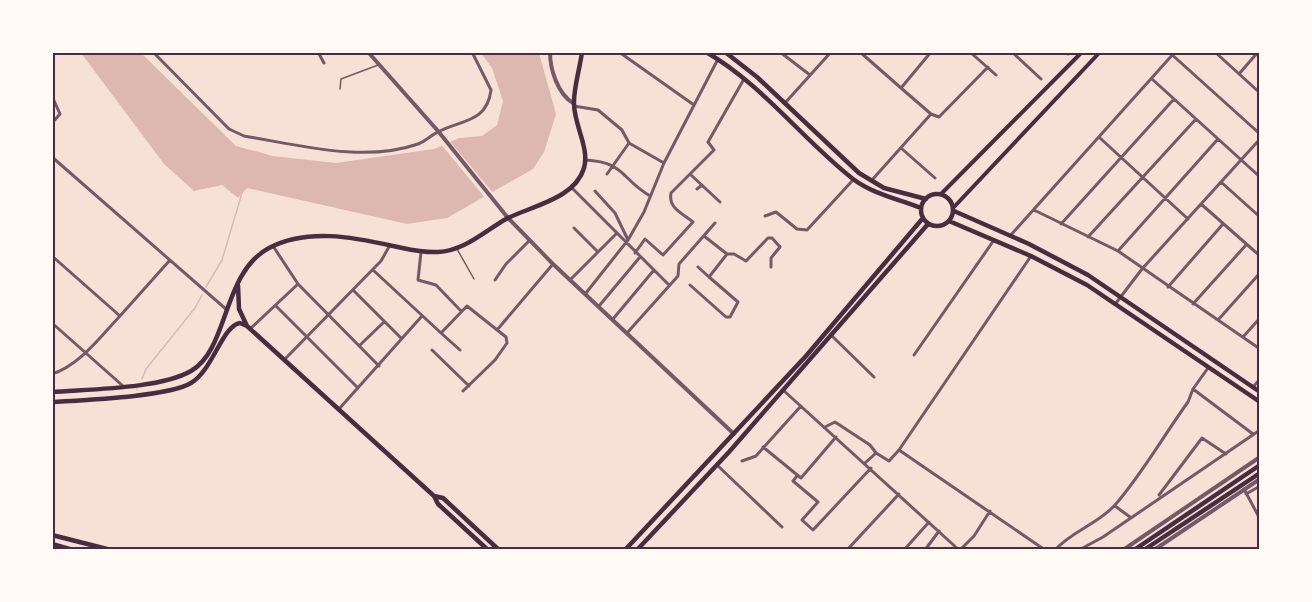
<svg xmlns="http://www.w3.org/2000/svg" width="1312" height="602" font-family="Quicksand,sans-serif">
<rect width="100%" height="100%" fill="#f7e1d7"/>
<path fill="#dcb8b0" d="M81 53H141L236 146 273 156 336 163 434 149 459 138 482 136 497 125 503 101 492 68 481 53H539L556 114 544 152 533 169 447 218 407 224 247 188 238 198 222 185 194 191 164 164Z"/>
<path fill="#f7e1d7" d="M448 139 494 194 486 199 440 143Z"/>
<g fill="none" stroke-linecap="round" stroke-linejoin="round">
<path stroke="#dcb8b0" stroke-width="1.5" d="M206 287 222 260 242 193
M142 379 146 369 195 308 202 295
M137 390V389"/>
<path stroke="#755966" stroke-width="1.5" d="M340 89 341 79 378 65
M457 249 474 279"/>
<path stroke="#755966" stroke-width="3" d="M318 52 324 63
M619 52 694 105
M780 52 810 75
M860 52 901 88 931 52
M970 52 996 75
M1012 52 1041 79
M1066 52 1068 54
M1169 52 1260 134
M1215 52 1260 93
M155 54 229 129 244 136C299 145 364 163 418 144 426 141 431 135 438 132 460 120 487 123 491 90L472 52
M1239 74 1258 52
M1152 79 1260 177
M901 88 931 114 939 117 988 67
M52 96 60 114 52 123
M785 103 831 52
M574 106 598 110 622 130 629 143 664 163
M1100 138 1188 219
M901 148 935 178
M52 157 227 310
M585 160C625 162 620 178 650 196
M607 174 629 143
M691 175 720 202
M872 180 931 114
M1221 182 1260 217
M571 187 669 285
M697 189 702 185
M595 191 615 213 628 240
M1201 204 1260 256
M1034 210 1118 251 1260 349
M765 216 776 212 797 229 807 230 853 180
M1061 224 1174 99
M574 228 598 252
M704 236 727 254H734L746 261 768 238H772L780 247 771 258V267
M1010 236 1175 52
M1088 237 1196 119
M273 246 298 284 379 366
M1118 251 1218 139
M421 252 418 280 436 285 461 311
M635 253 645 239 663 255 693 222C684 214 668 209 671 193L714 150 708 142 744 79
M52 256 120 316 170 260
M698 267 709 277
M373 270 441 333 467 306 506 337 507 343 495 360 463 391
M571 279 616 234
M495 280 506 264 530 240
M690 285 726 317H730L738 302 709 277 727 254
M1168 287 1223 224
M353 290 401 338
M586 293 628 240 644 212 664 163 718 59
M1116 303 1142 269 1260 139
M1193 304 1246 245
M276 306 358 388
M599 306 640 257
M613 319 654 270
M1218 320 1260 273
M52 323 123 386
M250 329 298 284
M497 330 553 264
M441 333 460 350
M627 333 678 276 679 264 715 223
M832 336 874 377
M1243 337 1260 318
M359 346 384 322
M432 350 469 386
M914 355 994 240
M284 360 381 261 390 245
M52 374C79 366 101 336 120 316
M1253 387 1260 379
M1193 389 1253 434
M783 390 959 550
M339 409 422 316
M825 427 835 422 870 445 876 453
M763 447 801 478 836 437
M899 450 1031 256
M742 461 756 456 801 406
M865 463 876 453 889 461 899 450 1045 550
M717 465 782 527
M797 476 793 481 818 502 802 520 813 530 871 468
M1244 489 1260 519
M1246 494 1260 486
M1159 495 1202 438 1226 454
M1115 506 1130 517
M847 550 899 494
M904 550 929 522
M925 550 939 531
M960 550 974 536 990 511
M1055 550C1072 531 1098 524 1115 505 1142 474 1164 435 1188 402L1193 389 1208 368
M1079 550 1103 537 1260 430
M1209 550V549"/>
<path stroke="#755966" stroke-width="4" d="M368 52 438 131 508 218 553 264 734 434
M550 52C550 70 558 94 573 103
M1123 550 1260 457
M1154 550 1260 479"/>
<path stroke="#4a2c40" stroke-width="4" d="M941 194 1082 52
M954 207 1100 52"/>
<path stroke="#4a2c40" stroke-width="4.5" d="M706 52C763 85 802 139 853 179 873 194 898 199 921 208
M725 52 757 77 859 173 884 188 926 199
M921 210a16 16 0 1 1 32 0a16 16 0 1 1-32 0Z
M954 211 1029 244 1088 275 1260 392
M949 221 1031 256 1087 285 1260 402
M238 285 239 309 247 326 434 496 438 504 488 550
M52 392C89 389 160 389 191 371 229 349 222 273 269 248 307 228 353 237 393 246 408 249 422 253 438 252 464 251 485 231 506 219 531 206 575 199 584 168 590 148 573 123 574 102 574 86 580 68 582 52
M52 402C83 400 167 397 191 383 213 370 222 326 240 323L247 326
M434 496 443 498 499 550
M52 535 111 550
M52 544 73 550
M625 550 806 356 923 218
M637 550 729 452 928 224
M1134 550 1260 465
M1144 550 1260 473"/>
</g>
<rect width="1312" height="602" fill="none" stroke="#fffaf5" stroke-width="108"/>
<rect x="54" y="54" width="1204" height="494" fill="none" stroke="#4a2c40" stroke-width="2"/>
</svg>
